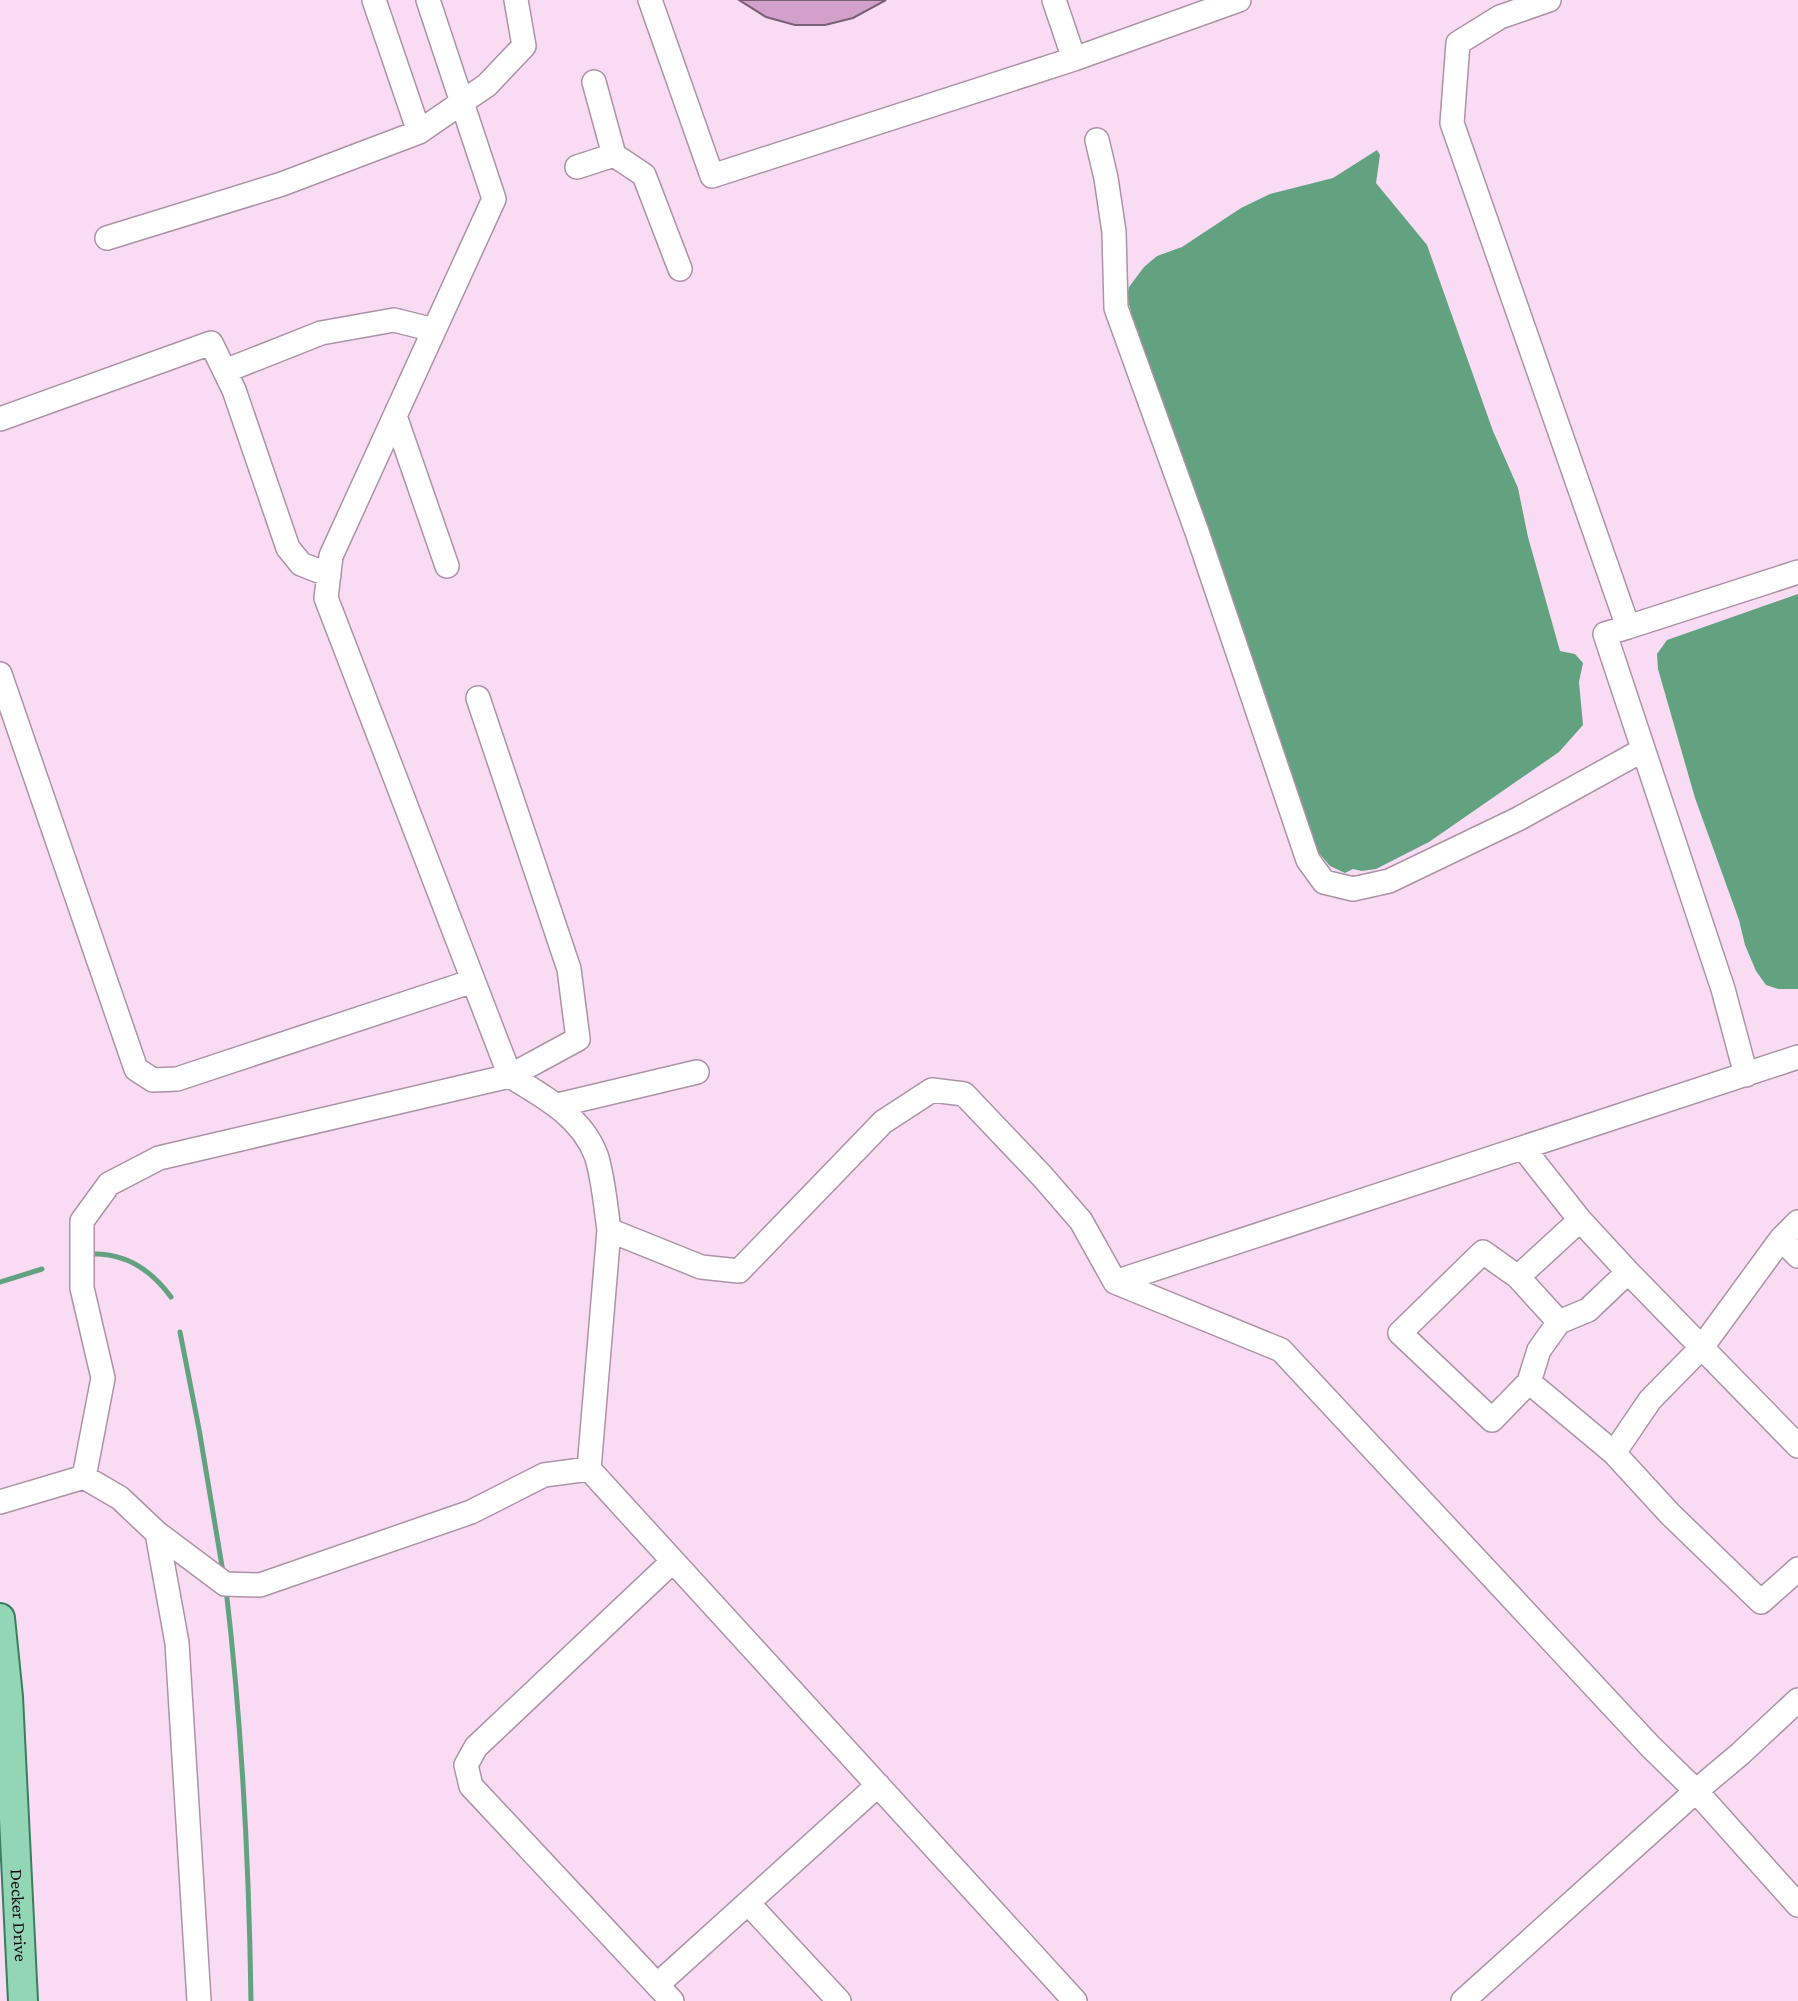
<svg xmlns="http://www.w3.org/2000/svg" width="1798" height="2001" font-family="'Crimson Pro',serif">
<rect width="100%" height="100%" fill="#f9dcf4"/>
<path fill="#63a281" d="M1377 150 1380 155 1376 183 1427 245 1493 431 1518 488 1528 537 1560 651 1575 654 1583 663 1579 682 1583 725 1559 752 1429 842 1376 869 1362 871 1353 869 1345 873 1330 866 1313 846 1139 341 1127 297 1129 287 1144 267 1157 256 1182 247 1241 208 1270 194 1333 178Z
M1798 594V989H1778L1766 985 1756 971 1745 945 1739 920 1695 798 1658 669 1657 654 1667 640Z"/>
<g fill="none" stroke-linecap="round" stroke-linejoin="round">
<path stroke="#63a281" stroke-width="5" d="M95 1254C128 1254 152 1271 171 1297
M0 1282 42 1269
M180 1332 199 1429 223 1572
M226 1589C242 1726 249 1863 251 2001"/>
</g>
<path fill="#d2a0ca" stroke="#796075" stroke-width="2" d="M739 0H886L853 18 825 25H795L766 17Z"/>
<g fill="none" stroke-linecap="round" stroke-linejoin="round">
<g stroke="#ad92a8" stroke-width="26">
<path id="minor" d="M374 0 419 132
M428 0 494 199 331 556 326 598 510 1076C543 1096 581 1116 596 1155 603 1175 606 1209 609 1230L701 1267 739 1271 883 1122 932 1090 964 1094 1042 1176 1081 1221 1115 1282 1281 1350 1650 1746 1696 1791 1740 1754 1798 1700
M650 0 712 176 1074 59 1239 0
M1054 0 1074 59
M1549 0 1500 17 1458 43 1452 123 1628 627 1605 634 1723 989 1746 1075
M594 82 614 155 644 175 680 269
M1097 140 1106 178 1114 232 1116 308 1197 532 1308 860 1324 882 1353 889 1389 881 1518 819 1643 750
M577 167 614 155
M107 238 282 184 419 132 487 85 524 46 516 0
M225 371 321 333 394 320 434 330
M395 416 447 566
M0 419 211 343 234 390 288 548 301 564 329 575
M1628 627 1798 572
M0 674 136 1069 153 1080 177 1079 473 981
M558 1105 697 1072
M1524 1149 1580 1220 1628 1272 1798 1446
M1781 1239 1798 1256
M1518 1277 1580 1220
M1115 1282 1798 1057
M1559 1322 1518 1277 1483 1252 1400 1333 1492 1420 1529 1382 1539 1350 1559 1322 1588 1310 1628 1272
M1529 1382 1614 1453 1670 1514 1761 1602 1798 1569
M1614 1453 1650 1400 1702 1347 1781 1239 1798 1222
M589 1469 609 1230
M84 1477 103 1378 82 1288V1221L109 1184 159 1158 510 1076 578 1039 569 969 478 698
M0 1502 84 1477 120 1498 157 1533 225 1584 260 1585 471 1512 544 1475 589 1469 1075 2001
M157 1533 177 1643 199 2001
M748 1903 839 2001
M657 1985 878 1785
M672 2001 471 1786 466 1765 476 1747 673 1561
M1463 2001 1696 1791 1798 1905"/>
</g>
<g stroke="#387e5f" stroke-width="32">
<g id="major">
<path id="s1" d="M0 1618 8 1697 23 2001"/>
</g>
</g>
<use href="#minor" stroke="#fff" stroke-width="23"/>
<use href="#major" stroke="#92d6b6" stroke-width="28"/>
</g>
<g text-anchor="middle" stroke-width="5" stroke-linejoin="round" paint-order="stroke">
<g font-size="18" fill="#190f17" stroke="#fbf0f9">
<text dy="6" stroke="none"><textPath href="#s1" startOffset="298">Decker Drive</textPath></text>
</g>
</g>
</svg>
